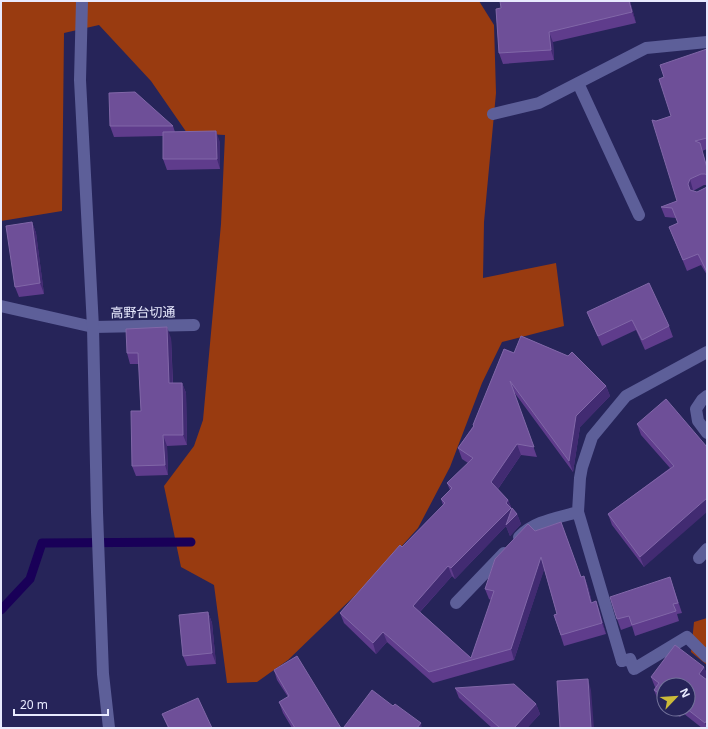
<svg xmlns="http://www.w3.org/2000/svg" width="708" height="729" font-family="'Noto Sans','Noto Sans JP',sans-serif">
<rect width="100%" height="100%" fill="#262459"/>
<path fill="#993b10" d="M1 1H479L494 25 496 93 484 222 483 278 556 263 564 326 502 342 482 383 450 467 418 528 373 578 288 660 257 682 227 683 214 585 181 567 164 486 194 446 203 420 221 224 225 135 187 133 151 81 99 25 64 33 62 211 1 221Z
M707 618V665L691 652 694 622Z"/>
<g fill="none" stroke-linecap="round" stroke-linejoin="round">
<path stroke="#190058" stroke-width="9" d="M1 610 30 579 42 543 191 542"/>
<path stroke="#5d5f99" stroke-width="12" d="M707 396 702 400 696 409 698 421 707 433
M699 558 707 549
M622 661 630 659 634 669 687 637 707 657"/>
<path stroke="#5d5f99" stroke-width="12" d="M578 83 639 215
M493 114 539 103 646 48 707 42
M1 306 93 327 194 325
M519 537C534 521 557 518 578 512
M456 603 504 553
M622 661 578 512 580 478 582 467 592 437 626 396 707 352"/>
<path stroke="#5d5f99" stroke-width="12" d="M82 1 80 80 93 327 97 512 103 674 109 728"/>
</g>
<path fill="#5f3c8c" d="M630 1 636 23 553 42 554 60 503 64 499 53 496 9Z
M707 49V149L702 151 707 166V185H704L693 191 697 192 707 187V275L701 265 687 271 669 227 678 223 676 218 665 217 661 207 677 201 656 121 671 116 664 77Z
M110 126H173L175 132 220 142V169L167 170 163 159V136L114 137Z
M32 222 36 233 44 294 19 297 15 287Z
M587 312 669 326 673 337 645 350 636 330 602 346 591 322Z
M521 336 568 356 572 352 606 386 610 396 580 427 573 472 514 392 537 457 521 455 498 489 508 500 512 509 517 514 521 524 510 536 506 526 455 579 452 576 420 612 471 658 491 600 489 599 485 589 495 559 528 524 535 531 561 522 581 577 584 576 588 587 592 603 596 601 606 634 564 646 554 615 557 614 544 569 514 660 433 683 387 642 376 654 344 623 340 613 400 545 402 547 443 505 441 499 450 490 447 483 468 463 462 459 458 448 473 426V425L504 349 514 353Z
M171 338 173 383H182L186 393 187 445 167 446 168 475 136 476 132 466 141 411 139 364H130L127 353Z
M637 424 707 447 644 567 612 525 608 514 670 468 641 435Z
M670 577 682 613 677 614 679 621 635 636 632 626 621 630 617 619Z
M208 612 212 623 216 664 187 666 183 656Z
M704 667 707 675V728H702L683 713 680 717 669 709H688L664 685V705L658 700 654 690 656 688 655 687 651 677Z
M274 670 341 728H292L283 713 279 702 288 697 277 680Z
M455 688 536 704 540 714 527 728H492L459 698Z
M162 714 212 728H168Z"/>
<path fill="#422b72" d="M629 1H630L636 23 632 12Z
M549 32 553 42 554 60 551 50Z
M216 131 220 142V169L217 159Z
M690 179 693 190 692 194 688 184Z
M32 222 36 233 44 294 40 283Z
M167 327 171 338 173 394 169 383Z
M182 383 186 393 187 445 183 435Z
M606 386 610 396 580 427 573 472 569 461 576 416Z
M163 435 167 446 168 475 165 465Z
M517 444 521 455 495 493 491 482Z
M707 498V512L644 567 640 557Z
M508 500 512 510 517 514 521 524 510 536 506 526 455 579 451 568Z
M541 557 545 567 514 660 511 649Z
M448 566 452 576 416 616 413 606Z
M584 576 588 587 595 614 591 603Z
M596 601 600 612 606 634 602 623Z
M208 612 212 623 216 664 212 653Z
M383 632 387 642 376 654 373 643Z
M704 667 707 675V679L703 685 699 674Z
M588 679 591 690 594 728H591Z
M536 704 540 714 527 728H514Z
M677 709H681L683 713 680 717Z
M707 720V728L705 723Z
M421 723 422 728H417Z"/>
<path fill="#6e4f98" stroke="#8167a8" d="M500 1H629L632 12 549 32 551 50 499 53 496 9 501 8Z
M707 49V138L695 141 700 143 707 168V175L705 174H701L690 179 688 184 690 190 697 192 707 187V272L698 254 683 260 669 227 678 223 672 208 661 207 677 201 652 120 656 121 671 116 659 79 664 77 660 65Z
M135 92 173 126H110L109 93Z
M216 131 217 159H163V132Z
M32 222 40 283 15 287 6 226Z
M649 283 669 326 642 340 632 320 598 336 587 312Z
M167 327 169 383H182L183 435H163L165 465 132 466 131 411H141L138 353H127L126 329Z
M521 336 568 356 572 352 606 386 576 416 569 461 510 381 534 447 517 444 491 482 508 500 506 503 511 508 451 568 448 566 413 606 471 658 494 591 485 589 495 559 528 524 535 531 561 522 581 577 584 576 591 603 596 601 602 623 561 635 554 615 557 614 541 557 511 649 429 672 383 632 373 643 340 613 400 545 402 547 445 503 441 499 452 488 447 483 473 458 458 448 474 426 473 425 504 349 514 353Z
M666 399 707 447V498L640 557 608 514 674 466 637 424Z
M512 508 517 514 506 525Z
M670 577 678 603 673 604 676 611 632 625 629 616 617 619 610 597Z
M208 612 212 653 183 656 179 615Z
M675 645 704 667 699 674 707 680V720L705 723 687 709H688V685H664V697L654 690 659 683 651 677Z
M297 656 341 728H295L279 702 289 696 274 670Z
M588 679 591 728H560L557 681Z
M514 684 536 704 514 728H500L455 688Z
M372 690 393 706 395 704 421 723 417 728H345L344 727Z
M198 698 212 728H169L162 714Z"/>
<g text-anchor="middle" stroke-width="3" stroke-linejoin="round" paint-order="stroke">
<g font-size="13" fill="#e8eafe" stroke="#262459">
<text transform="translate(143 312) rotate(-1)" y="5">高野台切通</text>
</g>
</g>
<rect width="708" height="729" fill="none" stroke="#e8eafe" stroke-width="4"/>
<g transform="translate(676 697) rotate(65)"><circle r="19" fill="#262459" stroke="#74739b"/>
<path d="M0-3L7 15L0 10L-7 15Z" fill="#cbba39"/>
<text y="-6" font-size="11" font-weight="bold" text-anchor="middle" fill="#e8eafe">N</text>
</g>
<path d="M14 709v6h94v-6" fill="none" stroke="#e8eafe" stroke-width="2"/>
<text x="20" y="709" font-size="12" fill="#e8eafe" stroke="#262459" stroke-width="3" paint-order="stroke">20 m</text>
</svg>
